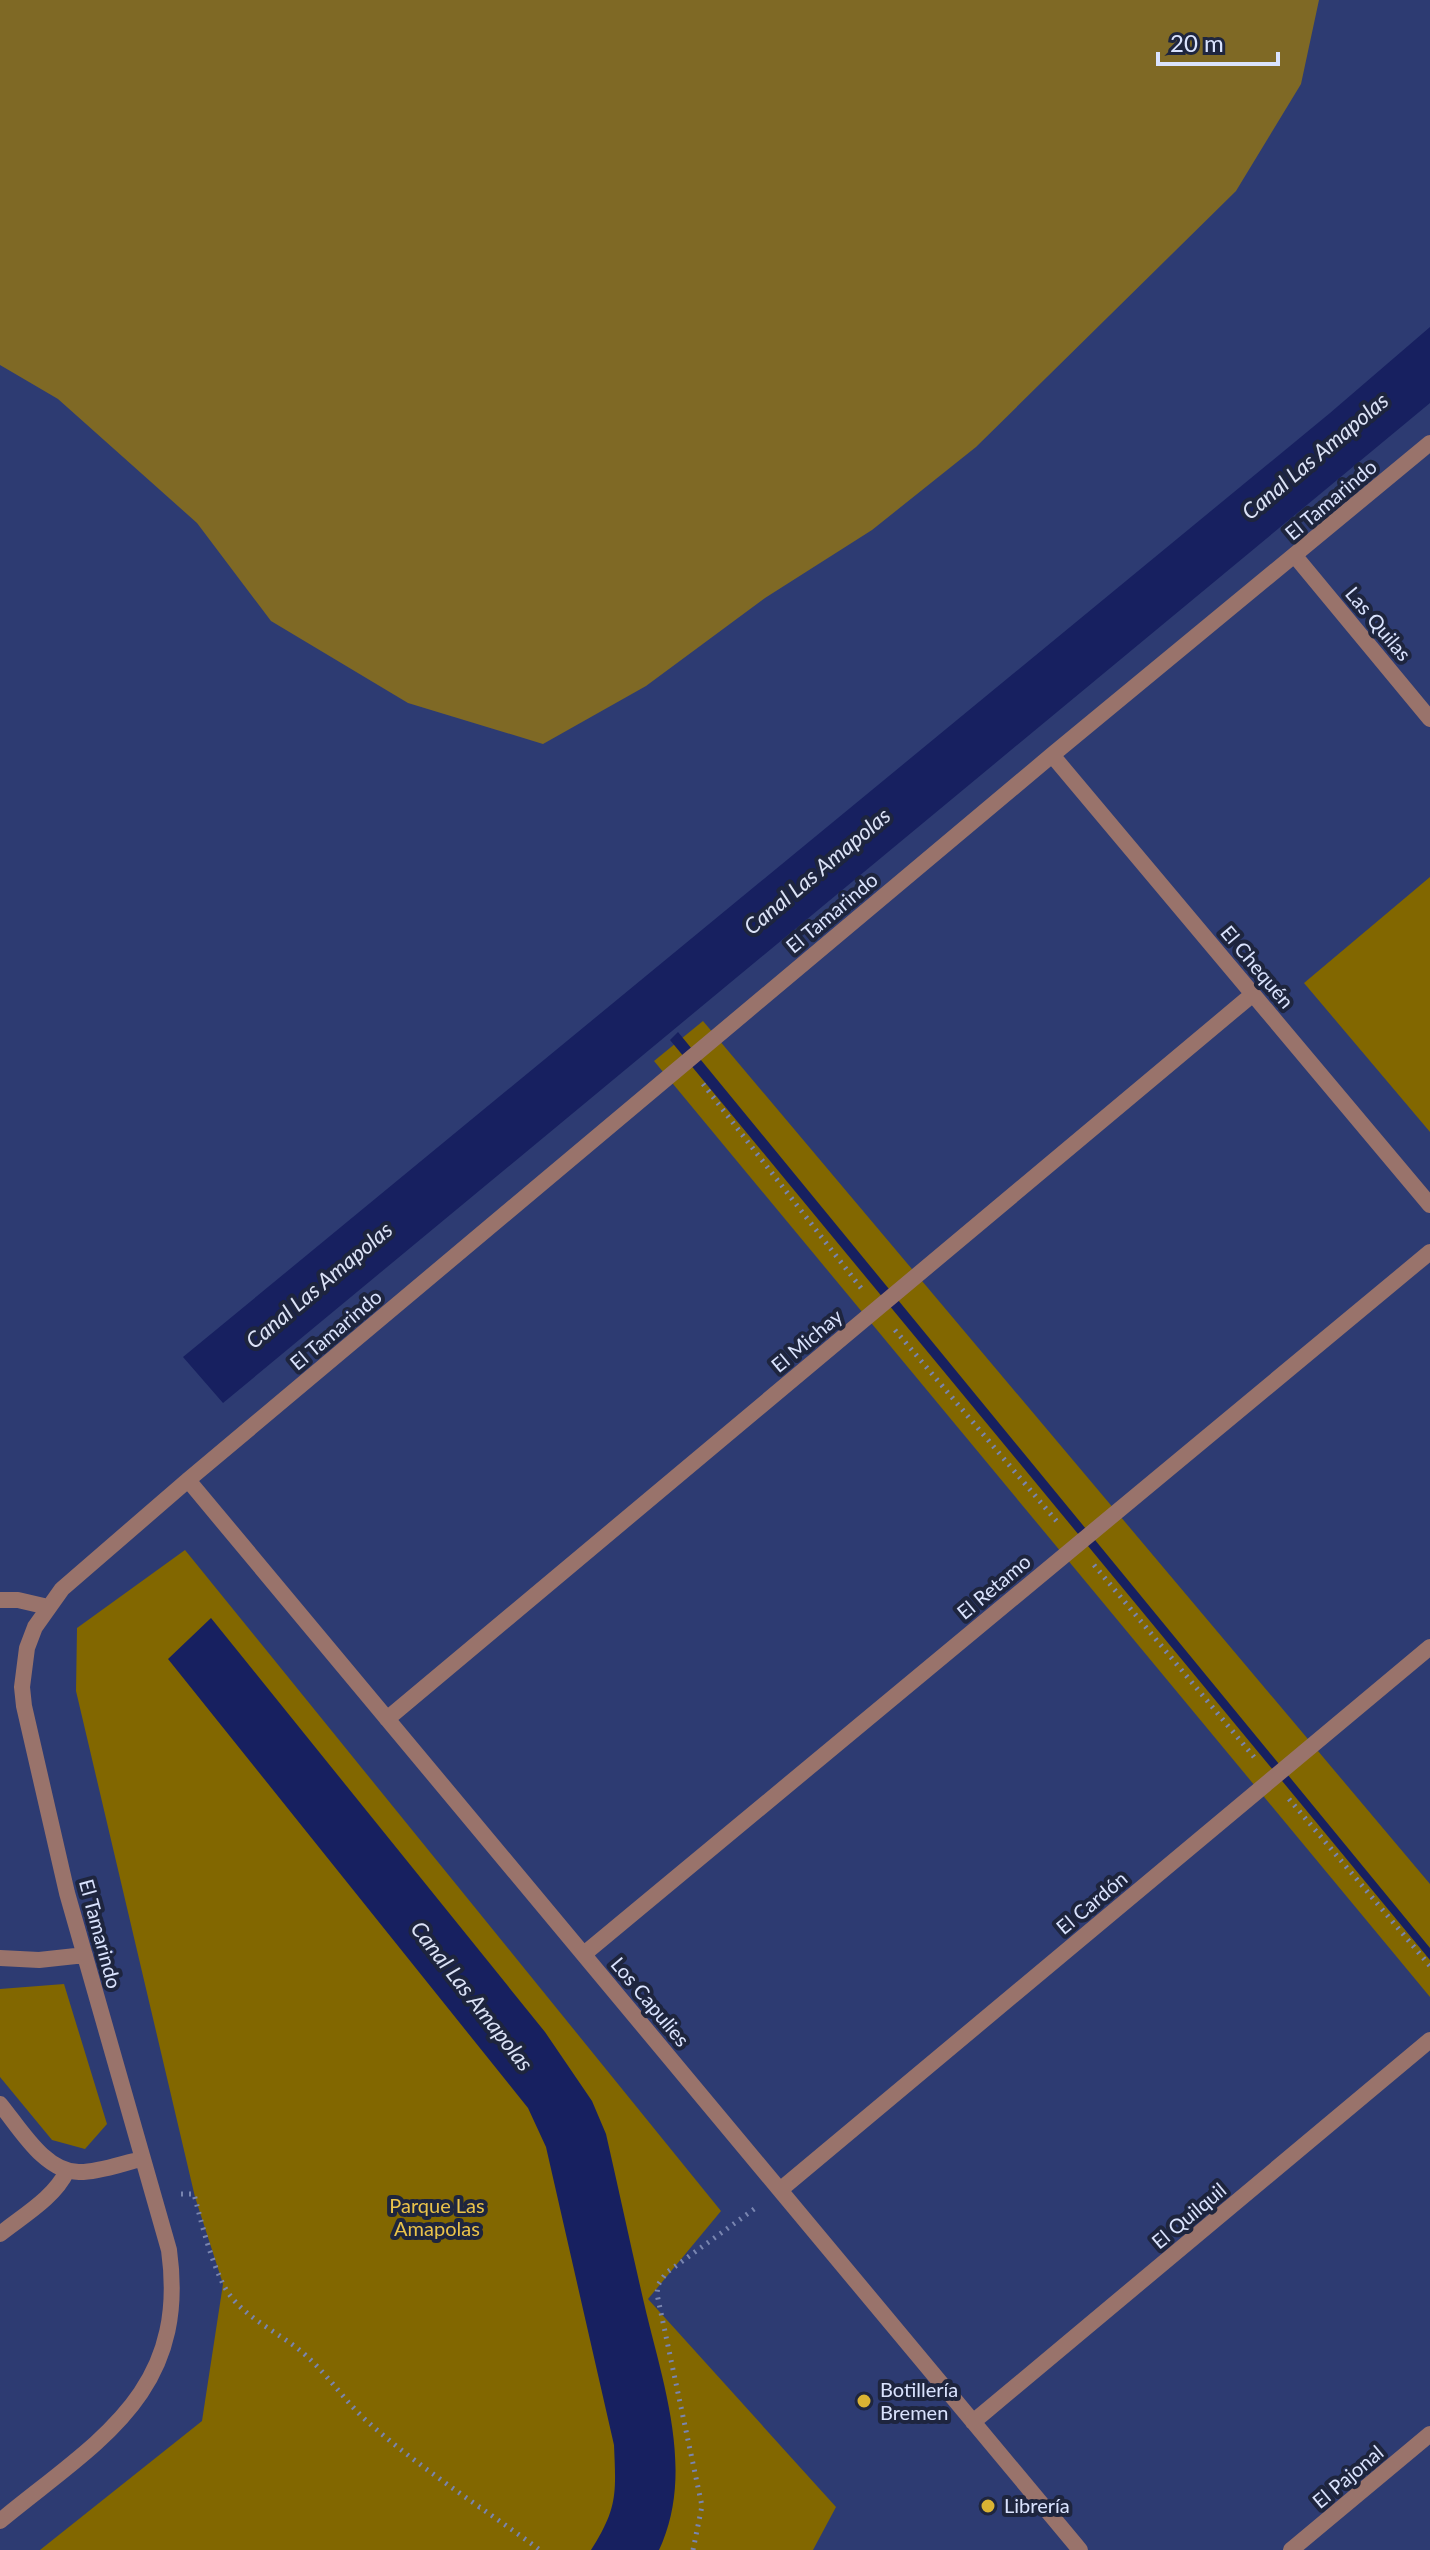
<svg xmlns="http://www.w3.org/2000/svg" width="1430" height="2550" font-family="Lato,sans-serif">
<rect width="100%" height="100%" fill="#2d3b72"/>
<path fill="#826700" d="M1430 877V1132L1304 983Z
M703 1021 1430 1884V1997L654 1061Z
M185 1550 721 2211 648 2299 836 2507 813 2550H40L202 2421 223 2284 195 2197 76 1691 77 1628Z
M64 1984 107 2124 85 2149 52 2140 0 2077V1989Z"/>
<path fill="#7f6925" d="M0 0H1319L1301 84 1236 191 976 447 872 530 765 598 646 686 543 744 408 703 271 621 197 523 58 399 0 365Z"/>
<path fill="#172060" d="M1430 327V403L223 1403 183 1357 1330 413Z
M678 1032 1430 1948V1960L670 1040Z
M211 1618 545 2032 592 2101 606 2134C619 2191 631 2247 644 2303 662 2381 696 2472 659 2550H591C618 2508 616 2493 614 2445L546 2147 528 2108 168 1659Z"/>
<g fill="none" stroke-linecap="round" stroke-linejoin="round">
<path stroke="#7985b0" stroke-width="5" stroke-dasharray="2 6" stroke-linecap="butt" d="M703 1084 861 1288
M895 1330 1059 1524
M1094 1565 1254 1757
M1289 1799 1430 1966
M181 2194H194C202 2225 210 2258 224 2286 240 2316 277 2331 302 2352 327 2373 345 2402 369 2423 422 2470 483 2508 540 2550
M693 2550 702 2506 657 2294 658 2285 666 2273 757 2207"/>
<path stroke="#99736b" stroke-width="16" d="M1295 556 1430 719
M1052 755 1430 1205
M188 1480 1080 2550
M0 1600H18L48 1607
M387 1719 1253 994
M584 1954 1430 1252
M0 1958 39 1960 85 1955
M0 2104C20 2128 45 2173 80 2172 100 2172 123 2163 142 2159
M780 2190 1430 1647
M0 2234C24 2215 54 2198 67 2171
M973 2422 1430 2040
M0 2521C97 2441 189 2394 169 2250L67 1893 24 1706 22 1687 27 1648 35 1627 62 1589 188 1480 1052 755 1430 443
M1291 2550 1430 2434"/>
</g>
<g fill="#dab333" stroke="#1e253e" stroke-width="3">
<circle cx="864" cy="2401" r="8"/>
<circle cx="988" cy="2506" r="8"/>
</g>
<g text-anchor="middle" stroke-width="8" stroke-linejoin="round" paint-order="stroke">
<g font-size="20" fill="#dae3fe" stroke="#1e253e">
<text transform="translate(1331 500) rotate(-40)" y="7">El Tamarindo</text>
<text transform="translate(1378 624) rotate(50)" y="7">Las Quilas</text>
<text transform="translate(832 913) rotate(-40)" y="7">El Tamarindo</text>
<text transform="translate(1257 967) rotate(50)" y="7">El Chequén</text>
<text transform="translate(336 1330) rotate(-40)" y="7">El Tamarindo</text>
<text transform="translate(807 1341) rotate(-40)" y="7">El Michay</text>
<text transform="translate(994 1587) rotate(-40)" y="7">El Retamo</text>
<text transform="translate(1092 1903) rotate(-40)" y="7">El Cardón</text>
<text transform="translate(100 1934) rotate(75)" y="7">El Tamarindo</text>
<text transform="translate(650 2002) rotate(50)" y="7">Los Capulies</text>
<text transform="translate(1189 2216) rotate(-40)" y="7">El Quilquil</text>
<text transform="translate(1348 2477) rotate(-40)" y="7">El Pajonal</text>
</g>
<g font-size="20" fill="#eac34a" stroke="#1e253e">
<text x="437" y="2213">Parque Las<tspan x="437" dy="23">Amapolas</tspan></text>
</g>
<g font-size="20" fill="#dae3fe" stroke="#1e253e" text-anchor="start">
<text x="880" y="2397">Botillería<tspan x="880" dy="23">Bremen</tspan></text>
<text x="1004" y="2513">Librería</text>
</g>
<g font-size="22" font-style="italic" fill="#dbe2f6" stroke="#1e253e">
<text transform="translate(1315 456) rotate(-40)" y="8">Canal Las Amapolas</text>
<text transform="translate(817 871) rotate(-40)" y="8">Canal Las Amapolas</text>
<text transform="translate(319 1285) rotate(-40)" y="8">Canal Las Amapolas</text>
<text transform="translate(472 1996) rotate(52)" y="8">Canal Las Amapolas</text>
</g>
</g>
<path d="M1158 52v12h120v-12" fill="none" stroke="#dae3fe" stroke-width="4"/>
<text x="1170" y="52" font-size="24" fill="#dae3fe" stroke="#1e253e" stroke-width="6" paint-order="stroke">20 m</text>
</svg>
